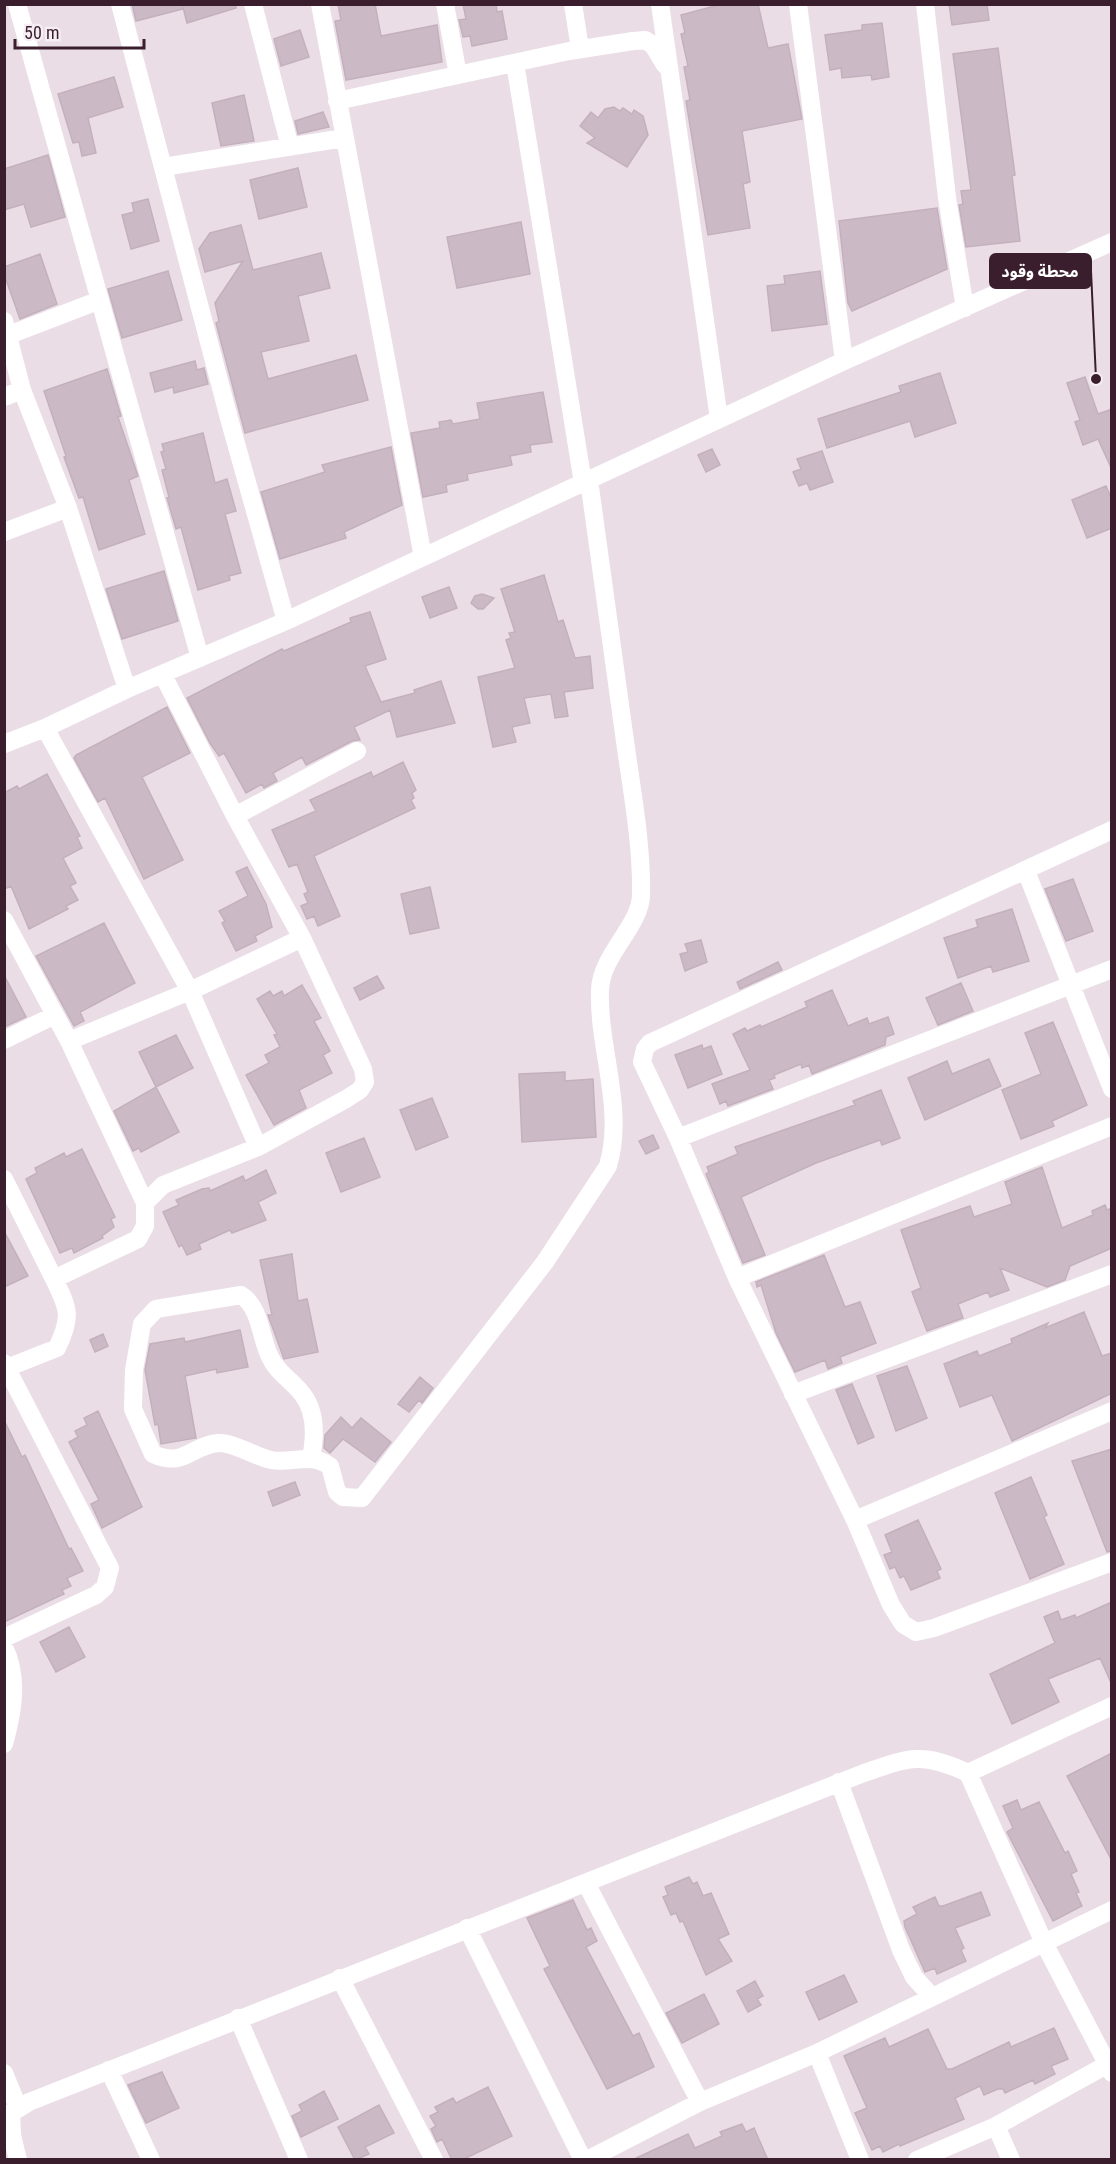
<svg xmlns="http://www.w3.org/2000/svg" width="1116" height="2164" font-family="'Roboto Condensed','Noto Sans Arabic',sans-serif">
<rect width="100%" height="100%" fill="#eadde6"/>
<path fill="#cbbac5" stroke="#c4b0bd" stroke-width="1.5" d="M132 4H236V8L187 23 183 7V9L136 21Z
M338 4H375L381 36 437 25 442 62 346 80 335 21 341 20Z
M463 4H496L497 12 502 11 507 39 472 46 470 36 463 37 459 20 466 19Z
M722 4H758L768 48 788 44 802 119 742 131 750 182 743 184 750 228 708 235 686 101 690 100 684 67 688 66 681 34 685 33 681 15Z
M949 4H987L989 20 952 25Z
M882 23 889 77 872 80 871 75 842 78 841 68 830 70 825 35 862 30V25Z
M300 30 309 57 281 66 274 39Z
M998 48 1015 175 1012 176 1020 241 966 247 959 205 963 204 961 191 971 190 953 54Z
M114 77 123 107 88 118 96 153 82 156 79 142 73 143 58 94Z
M244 95 254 141 221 146 212 103Z
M614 107 620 111 623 108 632 114 634 110 643 116 648 135 627 167 587 143 595 138 580 126 591 112 598 118 605 109Z
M323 112 329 127 298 134 295 121Z
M48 155 65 217 31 227 24 204 4 210V169Z
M298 168 307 207 259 219 250 180Z
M148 199 159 241 131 249 122 215 134 212 132 203Z
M937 208 947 269 852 311 848 303 839 221Z
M521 222 530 274 457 288 447 237Z
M241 225 253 270 321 253 330 288 298 296 309 341 261 352 268 379 356 355 368 400 245 433 216 323 219 321 215 303 243 261 205 272 199 249 210 233Z
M40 254 57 304 20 319 4 274V267Z
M168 271 182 320 122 338 108 289Z
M820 271 827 324 772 331 767 286 785 284 784 276Z
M195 361 197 370 204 368 208 384 174 393 173 387 155 392 150 373Z
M107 369 121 416 118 417 138 476 129 480 145 534 99 550 83 497 79 498 64 457 66 456 44 391Z
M940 373 956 423 915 437 910 421 827 448 818 419 901 392 899 386Z
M1085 377 1098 414 1112 409V470L1098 439 1083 445 1075 422 1080 420 1067 383Z
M543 392 552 442 530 445 531 452 510 456 512 465 467 474 468 480 446 485 447 492 423 497 411 433 440 428 439 422 451 420 453 424 480 419 477 403Z
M203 433 215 483 227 479 236 511 225 514 241 573 229 576 230 580 198 590 181 527 176 529 167 498 169 497 162 470 166 469 161 452 164 451 162 444Z
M391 447 402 505 344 532 346 538 280 559 261 492 325 472 322 465Z
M712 449 720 465 706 472 698 455Z
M822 451 833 482 810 490 807 483 799 486 793 472 801 469 797 459Z
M1106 486 1112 500V528L1087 538 1072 500Z
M164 571 178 621 122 639 106 589Z
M544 575 558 622 563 620 575 658 590 656 593 688 564 692 568 716 555 718 551 694 524 698 530 723 512 727 516 742 493 747 478 677 515 668 506 640 511 638 509 633 515 632 501 589Z
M449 587 457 608 430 618 422 597Z
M482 594 494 598 483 609H478L471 603 475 596Z
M370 612 386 659 365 666 381 702 415 693 414 690 441 681 455 723 397 737 390 710 354 727 360 740 352 741 306 765 302 757 273 773 277 781 264 788 262 784 246 793 224 753 219 756 210 743 187 698 282 649 284 651 351 622 350 618Z
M167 707 190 753 142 777 183 860 144 879 105 798 98 802 74 758 76 755Z
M403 762 416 790 412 793 414 798 411 800 415 808 314 856 340 916 318 926 314 916 307 919 301 906 308 903 304 894 308 892 297 864 289 867 272 830 316 811 310 800 371 772 373 777Z
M47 774 80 836 77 837 82 848 63 858 76 883 70 886 78 900 66 906 68 909 29 929 11 886 4 889V793L17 786 19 789Z
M247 867 266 904 272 927 255 936 257 941 236 951 222 923 225 921 219 911 248 896 236 872Z
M1073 879 1093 931 1066 941 1045 889Z
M430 887 439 928 410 934 401 894Z
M1012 909 1029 961 993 972 991 966 958 978 944 938 978 927 976 920Z
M104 923 135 983 80 1012 84 1021 74 1026 36 956Z
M701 940 707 962 685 971 680 954 688 952 685 944Z
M778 962 782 970 740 989 737 982Z
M4 975 26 1017 4 1027Z
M377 976 384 988 360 1000 354 988Z
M961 983 973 1011 938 1025 926 998Z
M302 985 321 1018 314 1021 330 1051 323 1055 332 1073 299 1090 306 1108 274 1125 246 1075 269 1063 265 1055 280 1047 274 1035 277 1034 257 999 270 991 273 996 282 991 284 996Z
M832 990 848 1026 867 1018 869 1024 888 1017 894 1034 886 1037 885 1045 812 1074 809 1065 802 1068 801 1064 774 1075 775 1078 769 1080 773 1089 728 1106 726 1101 720 1104 712 1084 750 1070 733 1034 745 1028 747 1031 760 1025 761 1027 807 1007 805 1002Z
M1053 1022 1087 1105 1052 1121 1054 1126 1021 1139 1002 1090 1041 1074 1025 1033Z
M176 1035 193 1068 156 1087 139 1052Z
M702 1045 703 1049 711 1046 722 1074 688 1088 675 1055Z
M989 1059 1001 1086 925 1120 908 1078 947 1061 952 1074Z
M565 1072V1081L593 1079 596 1137 522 1142 519 1074Z
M156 1087 179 1132 141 1152 139 1148 133 1151 114 1111Z
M881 1090 900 1138 882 1145 880 1140 816 1163 741 1197 765 1255 743 1263 706 1174 709 1172 707 1167 738 1154 735 1147 855 1105 853 1101Z
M432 1098 448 1137 416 1150 400 1110Z
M653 1135 659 1148 646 1154 639 1141Z
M364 1138 380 1177 341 1192 326 1153Z
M82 1149 115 1217 111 1219 114 1227 102 1236 103 1238 74 1253 72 1248 60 1253 26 1179 37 1173 35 1168 64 1153 66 1157Z
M1042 1167 1062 1228 1093 1215 1092 1211 1105 1205 1107 1210 1112 1208V1248L1070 1266 1065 1280 1047 1287 1000 1268 1009 1290 990 1297 988 1292 958 1304 963 1318 927 1331 912 1292 921 1288 901 1230 970 1206 974 1217 1012 1204 1005 1182Z
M266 1170 276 1193 258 1202 266 1220 232 1233 230 1230 199 1244 201 1249 187 1255 182 1245 179 1247 163 1212 179 1205 176 1200 202 1189 209 1188 210 1191 243 1176 245 1181Z
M4 1231 28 1276 4 1287Z
M292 1254 298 1301 307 1299 318 1352 284 1359 268 1315H272L260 1260Z
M824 1255 845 1307 860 1302 876 1343 840 1357 842 1363 828 1369 825 1360 795 1372 776 1333 761 1285 757 1287 756 1282Z
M1084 1312 1102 1356 1112 1353V1393L1012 1441 992 1395 960 1407 944 1364 977 1351 979 1356 1012 1343 1011 1339 1048 1323 1045 1328Z
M240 1330 248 1367 217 1373 216 1369 185 1376 196 1438 161 1444 158 1424 155 1425 145 1370 150 1344 184 1338 185 1342Z
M103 1334 108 1346 95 1352 90 1340Z
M907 1366 927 1418 896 1431 877 1376Z
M420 1377 433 1388 422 1403 419 1400 409 1412 398 1404Z
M852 1384 874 1437 858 1444 836 1390Z
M98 1411 142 1507 102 1528 91 1504 99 1500 69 1442 78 1437 75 1431 87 1425 84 1418Z
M341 1417 352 1428 361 1418 391 1442 375 1462 343 1439 330 1453 324 1448 325 1435Z
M4 1420 22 1457 25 1455 69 1549 71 1548 83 1571 67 1578 71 1586 62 1590 64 1594 4 1622Z
M1112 1449V1551L1107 1552 1072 1461Z
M1031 1477 1047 1515 1044 1517 1064 1564 1030 1579 995 1493Z
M295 1482 300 1495 273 1506 268 1492Z
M918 1520 941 1569 937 1571 940 1578 911 1590 904 1576 900 1578 895 1567 890 1569 884 1555 892 1552 885 1535Z
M1112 1602V1685L1100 1658 1048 1679 1059 1702 1012 1724 990 1674 1055 1643 1044 1617 1058 1611 1061 1620 1075 1615 1076 1618Z
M69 1627 85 1657 56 1672 40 1642Z
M1112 1753V1861L1067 1776Z
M1017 1800 1021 1810 1039 1802 1065 1853 1068 1851 1077 1871 1071 1874 1079 1892 1076 1893 1082 1906 1053 1921 1007 1832 1013 1828 1003 1806Z
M689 1877 693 1884 697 1882 703 1896 711 1893 729 1934 718 1939 732 1961 706 1975 683 1921 680 1922 676 1913 671 1915 663 1897 668 1895 665 1887Z
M981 1892 990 1915 955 1928 964 1948 961 1950 966 1961 937 1974 935 1968 925 1972 905 1927 904 1921 917 1914 913 1907 935 1897 939 1906H943Z
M573 1900 587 1930 591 1928 597 1941 586 1947 633 2036 639 2033 654 2067 607 2089 544 1969 550 1966 527 1918Z
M844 1975 857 2002 819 2020 806 1992Z
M755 1981 763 1996 757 1999 761 2005 748 2012 737 1991Z
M704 1994 719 2024 682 2043 666 2013Z
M1054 2028 1068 2059 1051 2066 1055 2074 1035 2084 1033 2080 1005 2093 1003 2089H998L984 2095 980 2086 955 2098 964 2119 900 2146 899 2144 883 2152 880 2146 872 2150 855 2113 867 2108 844 2056 885 2038 889 2047 928 2029 947 2069H952L1009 2042 1011 2047Z
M162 2072 179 2108 146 2123 128 2085Z
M488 2087 512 2136 462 2160H452L442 2139 437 2142 431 2129 436 2126 430 2116 438 2112 435 2107 453 2098 456 2103Z
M324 2091 338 2119 301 2137 292 2116 302 2111 299 2105Z
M379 2105 394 2133 365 2147 369 2154 355 2160 338 2127Z
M742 2124 746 2132 754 2128 768 2160H632L688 2134 695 2148 722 2136 720 2132Z"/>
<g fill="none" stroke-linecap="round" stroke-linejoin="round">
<path stroke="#fff" stroke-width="18" d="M17 4 200 658
M120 4 230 422 286 621
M253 4 290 147
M320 4 423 557
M445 4 458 75
M573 4 580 49
M660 4 719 419
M798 4 844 361
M925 4 947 198 965 308
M515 63 583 483
M337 101 569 51 633 41 645 40 653 45 665 65
M163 167 344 138
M4 321 22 390 68 508 127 689
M9 335 100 300
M4 397 22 390
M4 532 68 508
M45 728 190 991 258 1147
M4 744 45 728 127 689 286 621 844 361 1112 242
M235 816 357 751
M1112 830 650 1043 645 1049 642 1062 678 1138 737 1278 855 1520 891 1605 903 1624 916 1632 934 1628 1112 1562
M1026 871 1112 1089
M4 920 69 1041 145 1203V1226L138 1239 54 1279C69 1309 72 1317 57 1348L4 1369
M4 1040 55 1015
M69 1041 190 991 302 938
M678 1138 1112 969
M4 1179 54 1279
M145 1203 163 1185 258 1147 346 1099 360 1090 365 1082 363 1069 302 938 235 816 163 675
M737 1278 1112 1126
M4 1363 110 1568 105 1587 96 1595 4 1638
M793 1394 1112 1274
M311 1458C315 1438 316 1412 303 1395 293 1381 277 1373 270 1357 260 1337 261 1308 241 1295L156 1309 142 1324 134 1370 133 1409 153 1454C184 1468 190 1446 218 1443 234 1442 255 1457 271 1460 292 1464 310 1452 330 1466L337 1492 343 1497 362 1498 545 1262 608 1166C625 1108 598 1049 600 990 601 955 641 925 641 895 642 844 632 792 625 741 613 654 601 567 589 480
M855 1520 1112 1411
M4 1647C19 1678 13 1712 4 1744
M968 1773 1112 1706
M839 1782 901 1950 914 1977 932 1997
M586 1883 700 2102
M467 1928 583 2160
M340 1978 434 2160
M238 2018 299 2160
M817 2053 860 2160
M109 2070 151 2160
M4 2073 18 2107
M996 2126 1011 2160
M18 2160 12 2135 11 2113 29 2102 864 1773C910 1757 922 1752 968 1773L1044 1943 1112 2073
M587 2160 700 2102 817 2053 1112 1910
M917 2160 996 2126 1112 2062"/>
</g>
<path fill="none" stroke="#3a1e2d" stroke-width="2" d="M1096 379L1091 271"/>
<circle fill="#3a1e2d" stroke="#f7eef5" stroke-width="2" cx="1096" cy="379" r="6"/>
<rect fill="#3a1e2d" stroke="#3a1e2d" stroke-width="2" x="990" y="254" width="101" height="34" rx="6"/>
<g font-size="16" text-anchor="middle" font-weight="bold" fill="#fff">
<text x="1040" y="277">محطة وقود</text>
</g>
<rect width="1116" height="2164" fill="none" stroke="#3a1e2d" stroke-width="12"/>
<path d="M15 39v9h129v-9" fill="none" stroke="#3a1e2d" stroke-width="3"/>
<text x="24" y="39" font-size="18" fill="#3a1e2d" stroke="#f7eef5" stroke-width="4.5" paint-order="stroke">50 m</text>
</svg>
